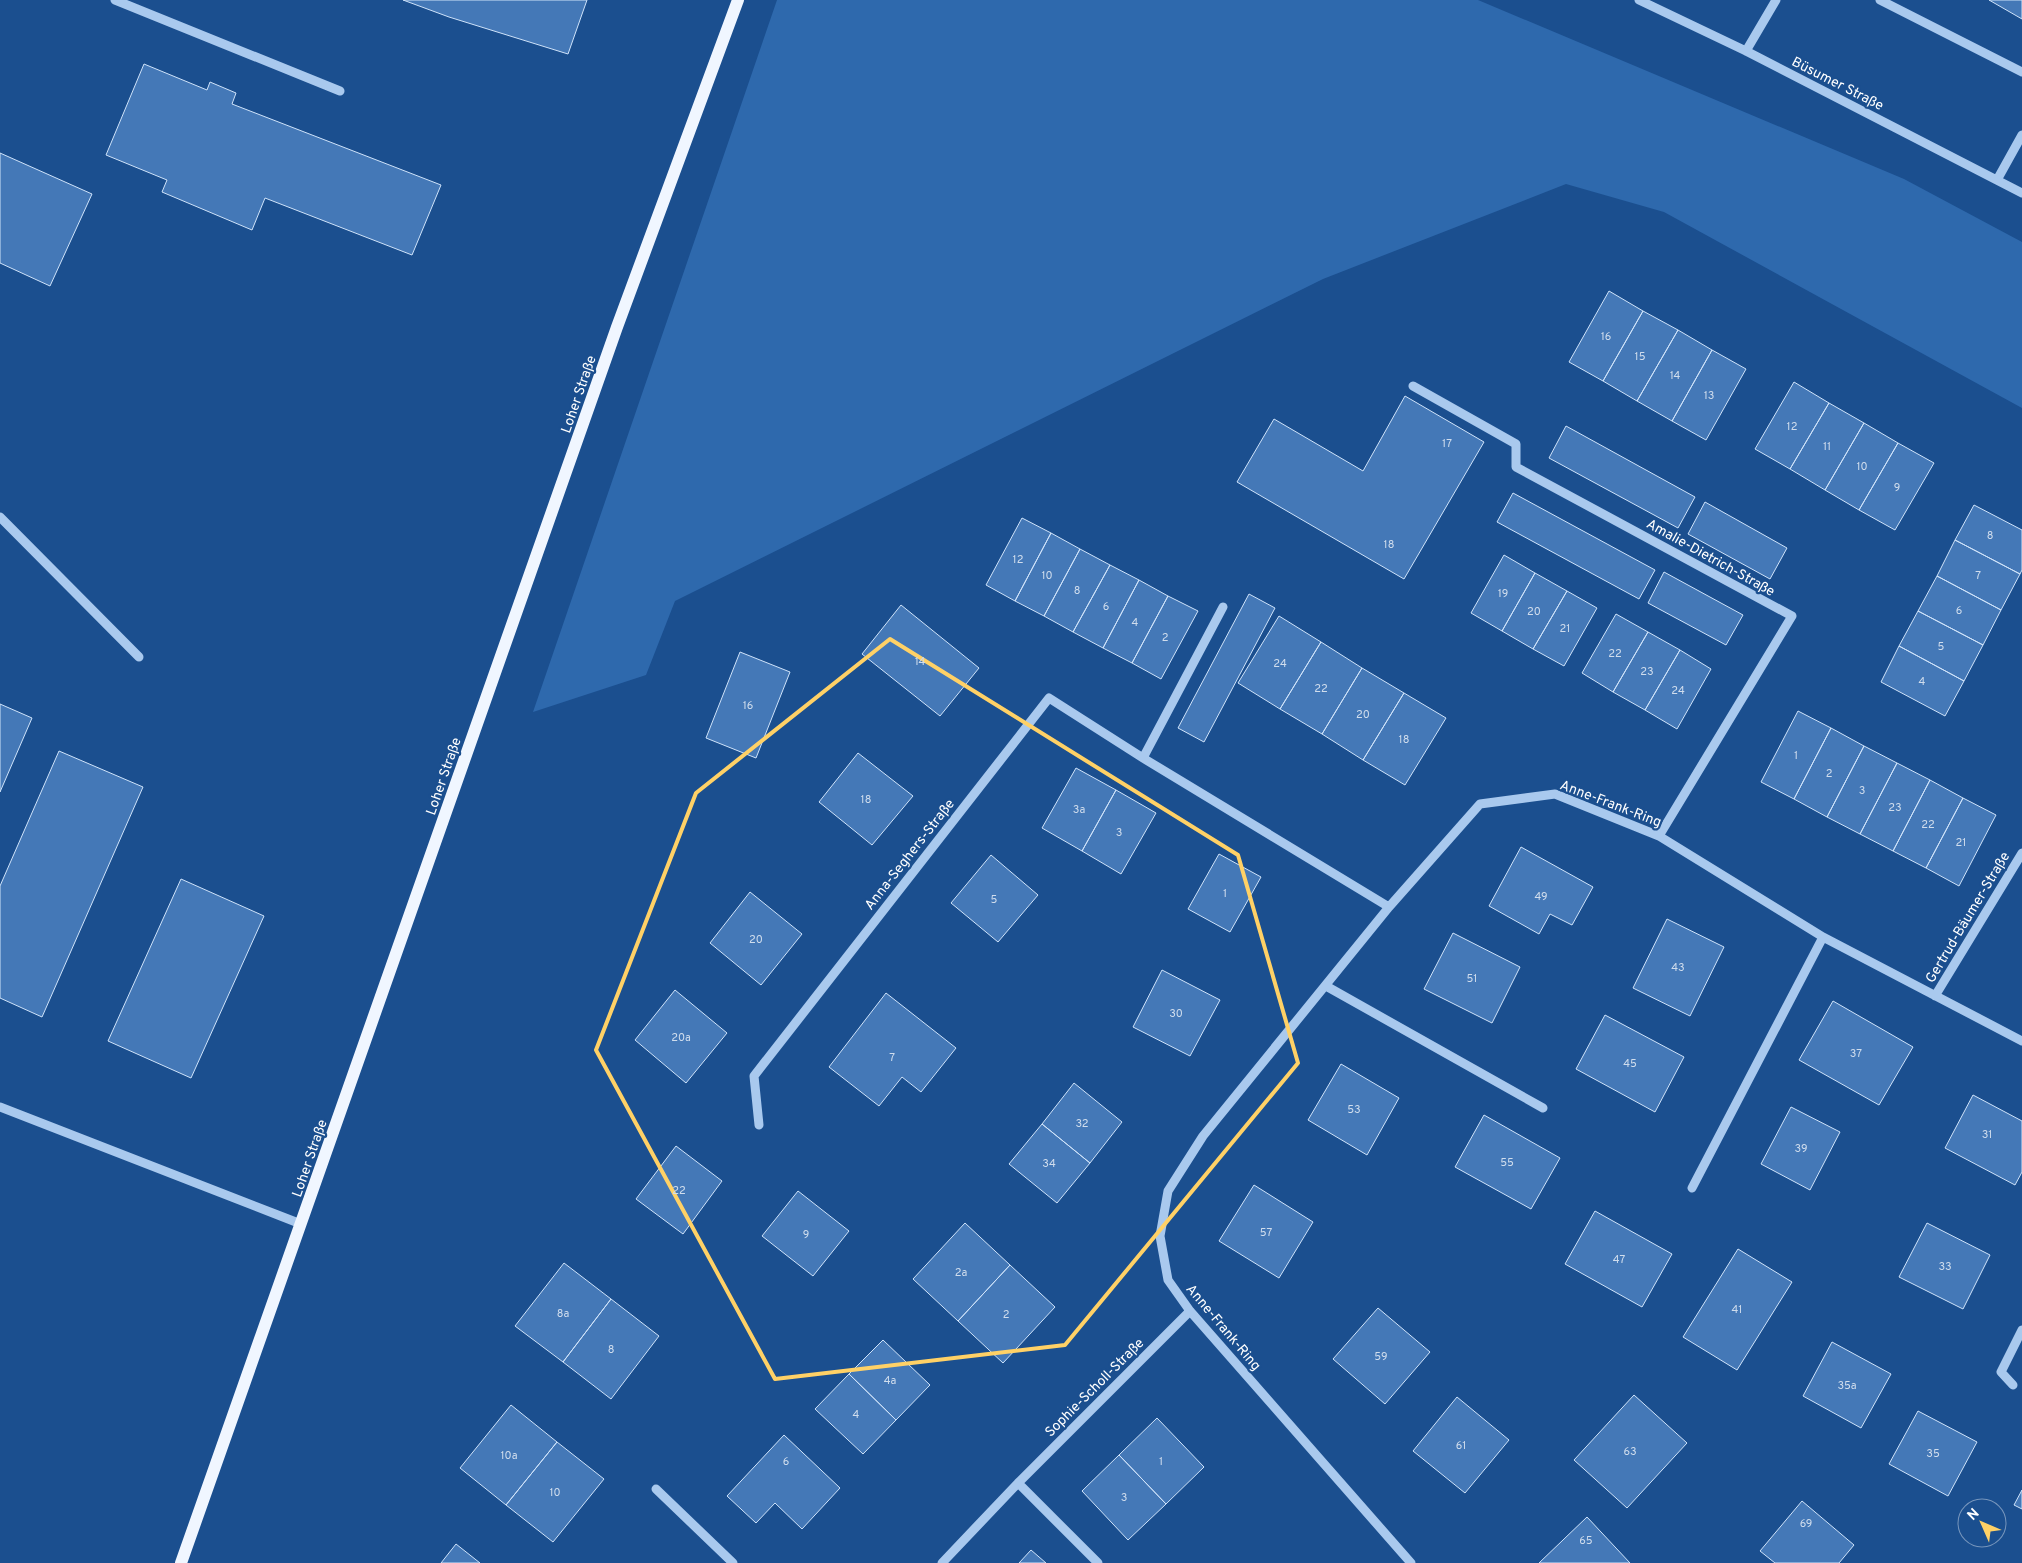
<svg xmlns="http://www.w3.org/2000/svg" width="2022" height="1563" font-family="Overpass,sans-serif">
<rect width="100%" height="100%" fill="#1b4f8f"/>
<path fill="#2e69ad" d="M777 0H1478L1904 179 2022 242V408L1664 212 1566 184 1323 279 675 601 646 675 533 712Z"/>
<path fill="#4478b7" stroke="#cfe3fa" d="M403 0H587L568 54 449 17Z
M1989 0H2022V19Z
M144 64 207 90 210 82 236 93 232 104 441 185 412 255 265 198 252 230 162 192 167 180 106 155Z
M0 153 92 194 50 286 0 263Z
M1609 291 1643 311 1603 381 1569 362Z
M1643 311 1678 330 1637 401 1603 381Z
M1678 330 1712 350 1672 421 1637 401Z
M1712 350 1746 369 1706 440 1672 421Z
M1794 382 1829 403 1790 469 1755 449Z
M1405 396 1484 442 1404 579 1237 482 1274 419 1363 471Z
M1829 403 1864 423 1825 490 1790 469Z
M1864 423 1898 443 1859 510 1825 490Z
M1566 426 1695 497 1678 528 1549 458Z
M1898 443 1934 463 1895 530 1859 510Z
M1513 493 1655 570 1639 599 1497 522Z
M1705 502 1787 548 1770 579 1688 534Z
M1974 505 2022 530V570L2020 574 1955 540Z
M1022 518 1051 533 1015 601 986 585Z
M1051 533 1080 549 1044 616 1015 601Z
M1955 540 2020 574 2001 610 1937 576Z
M1080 549 1110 565 1073 632 1044 616Z
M1504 555 1535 573 1502 631 1471 613Z
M1110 565 1139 580 1103 648 1073 632Z
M1664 572 1743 615 1726 645 1648 603Z
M1535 573 1567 591 1533 649 1502 631Z
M1937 576 2001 610 1983 645 1918 611Z
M1139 580 1168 596 1132 663 1103 648Z
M1567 591 1597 608 1564 666 1533 649Z
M1249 594 1275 608 1204 742 1178 728Z
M1168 596 1198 611 1161 679 1132 663Z
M901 605 979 668 940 716 862 654Z
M1918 611 1983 645 1964 681 1899 646Z
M1616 614 1648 632 1613 692 1582 673Z
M1279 616 1321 642 1280 709 1238 683Z
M1648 632 1680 650 1645 710 1613 692Z
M1321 642 1362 668 1322 734 1280 709Z
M1899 646 1964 681 1945 716 1881 682Z
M1680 650 1711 669 1677 729 1645 710Z
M740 652 790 672 756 758 706 738Z
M1362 668 1404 693 1363 760 1322 734Z
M1404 693 1446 718 1405 785 1363 760Z
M0 704 32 718 0 792Z
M1798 711 1831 728 1794 799 1761 782Z
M1831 728 1864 746 1827 817 1794 799Z
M1864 746 1897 763 1860 834 1827 817Z
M59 751 143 787 42 1017 0 998V886Z
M858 753 913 796 872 845 819 802Z
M1897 763 1930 780 1893 851 1860 834Z
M1076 768 1116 790 1082 851 1042 828Z
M1930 780 1963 798 1926 868 1893 851Z
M1116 790 1156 813 1121 874 1082 851Z
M1963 798 1996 815 1959 886 1926 868Z
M1521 847 1593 887 1572 925 1550 914 1539 934 1489 906Z
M1219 854 1261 877 1230 932 1188 909Z
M991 855 1038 895 998 942 951 903Z
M181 879 264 916 191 1078 108 1041Z
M750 892 802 934 761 985 710 943Z
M1667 919 1724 947 1690 1016 1633 988Z
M1453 933 1520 967 1492 1023 1424 989Z
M1162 970 1220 1000 1190 1056 1133 1027Z
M675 990 727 1033 686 1083 635 1040Z
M886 993 956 1048 921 1092 902 1077 879 1106 829 1067Z
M1833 1001 1913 1047 1879 1105 1799 1060Z
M1605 1015 1684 1057 1655 1112 1576 1069Z
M1341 1064 1399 1098 1367 1155 1308 1120Z
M1074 1083 1122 1122 1090 1163 1042 1124Z
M1973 1095 2022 1121V1172L2015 1185 1945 1148Z
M1791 1107 1840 1132 1810 1190 1761 1164Z
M1484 1115 1560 1158 1531 1209 1455 1167Z
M1042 1124 1090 1163 1057 1203 1009 1164Z
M676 1146 722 1181 683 1234 636 1199Z
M1254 1185 1313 1222 1279 1278 1219 1241Z
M798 1191 849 1231 813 1276 762 1236Z
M1595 1211 1672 1254 1642 1307 1565 1264Z
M965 1223 1010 1265 958 1321 913 1279Z
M1927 1223 1990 1255 1963 1309 1899 1277Z
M1738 1249 1792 1282 1737 1370 1683 1337Z
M564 1263 611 1299 563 1362 515 1326Z
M1010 1265 1055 1307 1003 1363 958 1321Z
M611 1299 659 1336 611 1399 563 1362Z
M1378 1308 1430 1352 1385 1404 1333 1359Z
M883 1340 930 1385 896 1420 849 1374Z
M1832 1342 1891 1374 1861 1428 1803 1396Z
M849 1374 896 1420 863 1454 815 1409Z
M1634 1395 1687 1443 1627 1508 1574 1460Z
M1457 1397 1509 1440 1465 1493 1413 1451Z
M511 1405 557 1442 506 1505 460 1468Z
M1918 1411 1977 1442 1948 1496 1889 1464Z
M1157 1418 1204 1467 1166 1504 1119 1455Z
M784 1435 840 1488 802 1529 775 1503 756 1523 727 1496Z
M557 1442 604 1479 553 1542 506 1505Z
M1119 1455 1166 1504 1128 1540 1082 1491Z
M2022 1490V1509L2014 1505Z
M1802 1501 1854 1545 1839 1563H1775L1760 1551Z
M1587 1517 1630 1563H1539Z
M456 1544 480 1563H441Z
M1031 1550 1046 1563H1019Z"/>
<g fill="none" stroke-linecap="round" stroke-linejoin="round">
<path stroke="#a9c9ee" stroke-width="9" d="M115 0 340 91
M1639 0 1746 51 2022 193
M1880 0 2022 72
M1746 51 1776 0
M1997 180 2022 135
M1413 386 1516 444V467L1792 616 1659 836
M0 517 139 657
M1143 758 1223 607
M1326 986 1543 1108
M1935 996 2022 853
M0 1107 301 1224
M759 1125 754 1076 1049 698 1143 758 1389 907
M1692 1188 1823 937
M2013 1385 2001 1372 2022 1330
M1018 1483 1098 1563
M656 1489 733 1563
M942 1563 1018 1483 1190 1311
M1411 1563 1190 1311 1168 1280 1160 1236 1168 1191 1203 1136 1389 907 1480 804 1555 794 1659 836 1823 937 2022 1041"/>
<path stroke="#f0f6ff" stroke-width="12" d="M181 1563 617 327 738 0"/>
</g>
<path fill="none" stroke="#ffd166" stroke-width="4" stroke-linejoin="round" d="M890 639 1238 855 1298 1063 1065 1345 775 1379 596 1050 696 793Z"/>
<g text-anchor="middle" stroke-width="4.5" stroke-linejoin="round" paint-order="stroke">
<g font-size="11" fill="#d0dded">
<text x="1606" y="340">16</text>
<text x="1640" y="360">15</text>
<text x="1675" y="379">14</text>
<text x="1709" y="399">13</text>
<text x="1792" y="430">12</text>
<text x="1447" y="447">17</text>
<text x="1827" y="450">11</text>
<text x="1862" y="470">10</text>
<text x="1897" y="491">9</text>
<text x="1990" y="539">8</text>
<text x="1389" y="548">18</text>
<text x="1018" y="563">12</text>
<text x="1047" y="579">10</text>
<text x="1978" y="579">7</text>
<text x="1077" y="594">8</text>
<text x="1503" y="597">19</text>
<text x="1106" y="610">6</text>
<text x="1959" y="614">6</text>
<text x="1534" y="615">20</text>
<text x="1135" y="626">4</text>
<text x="1565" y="632">21</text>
<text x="1165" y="641">2</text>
<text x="1941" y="650">5</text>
<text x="1615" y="657">22</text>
<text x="920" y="665">14</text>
<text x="1280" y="667">24</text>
<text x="1647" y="675">23</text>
<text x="1922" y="685">4</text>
<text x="1321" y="692">22</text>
<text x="1678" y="694">24</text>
<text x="748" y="709">16</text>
<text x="1363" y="718">20</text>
<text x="1404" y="743">18</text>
<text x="1796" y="759">1</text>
<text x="1829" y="777">2</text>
<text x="1862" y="794">3</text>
<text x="866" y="803">18</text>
<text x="1895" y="811">23</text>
<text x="1079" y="813">3a</text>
<text x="1928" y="828">22</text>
<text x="1119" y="836">3</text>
<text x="1961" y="846">21</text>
<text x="1225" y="897">1</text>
<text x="1541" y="900">49</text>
<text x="994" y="903">5</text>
<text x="756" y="943">20</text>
<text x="1678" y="971">43</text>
<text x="1472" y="982">51</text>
<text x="1176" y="1017">30</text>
<text x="681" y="1041">20a</text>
<text x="1856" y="1057">37</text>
<text x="892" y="1061">7</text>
<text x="1630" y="1067">45</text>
<text x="1354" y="1113">53</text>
<text x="1082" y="1127">32</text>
<text x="1987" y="1138">31</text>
<text x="1801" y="1152">39</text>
<text x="1507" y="1166">55</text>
<text x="1049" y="1167">34</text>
<text x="679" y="1194">22</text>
<text x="1266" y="1236">57</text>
<text x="806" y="1238">9</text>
<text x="1619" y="1263">47</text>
<text x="1945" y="1270">33</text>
<text x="961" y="1276">2a</text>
<text x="1737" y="1313">41</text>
<text x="563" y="1317">8a</text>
<text x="1006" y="1318">2</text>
<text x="611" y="1353">8</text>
<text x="1381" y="1360">59</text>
<text x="890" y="1384">4a</text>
<text x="1847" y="1389">35a</text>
<text x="856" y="1418">4</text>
<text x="1461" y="1449">61</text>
<text x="1630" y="1455">63</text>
<text x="1933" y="1457">35</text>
<text x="509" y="1459">10a</text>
<text x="786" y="1465">6</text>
<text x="1161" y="1465">1</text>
<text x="555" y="1496">10</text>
<text x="1124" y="1501">3</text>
<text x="1806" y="1527">69</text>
<text x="1586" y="1544">65</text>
</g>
<g font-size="14" fill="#fff" stroke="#1b4f8f">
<text transform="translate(1838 83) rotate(27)" y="5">Büsumer Straße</text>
<text transform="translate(578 394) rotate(-71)" y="5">Loher Straße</text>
<text transform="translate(1711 557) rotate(29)" y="5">Amalie-Dietrich-Straße</text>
<text transform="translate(443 776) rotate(-71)" y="5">Loher Straße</text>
<text transform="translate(1611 803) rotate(21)" y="5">Anne-Frank-Ring</text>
<text transform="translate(909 854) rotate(-52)" y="5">Anna-Seghers-Straße</text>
<text transform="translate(1967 917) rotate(-59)" y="5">Gertrud-Bäumer-Straße</text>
<text transform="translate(309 1158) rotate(-71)" y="5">Loher Straße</text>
<text transform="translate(1224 1327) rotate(50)" y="5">Anne-Frank-Ring</text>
<text transform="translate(1094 1387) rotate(-45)" y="5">Sophie-Scholl-Straße</text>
</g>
</g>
<g transform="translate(1982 1523) rotate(315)"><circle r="24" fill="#1b4f8f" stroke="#7695bc"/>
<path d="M0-4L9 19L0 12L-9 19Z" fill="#ffd166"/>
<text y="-8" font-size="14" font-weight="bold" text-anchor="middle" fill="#ffffff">N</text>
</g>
</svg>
